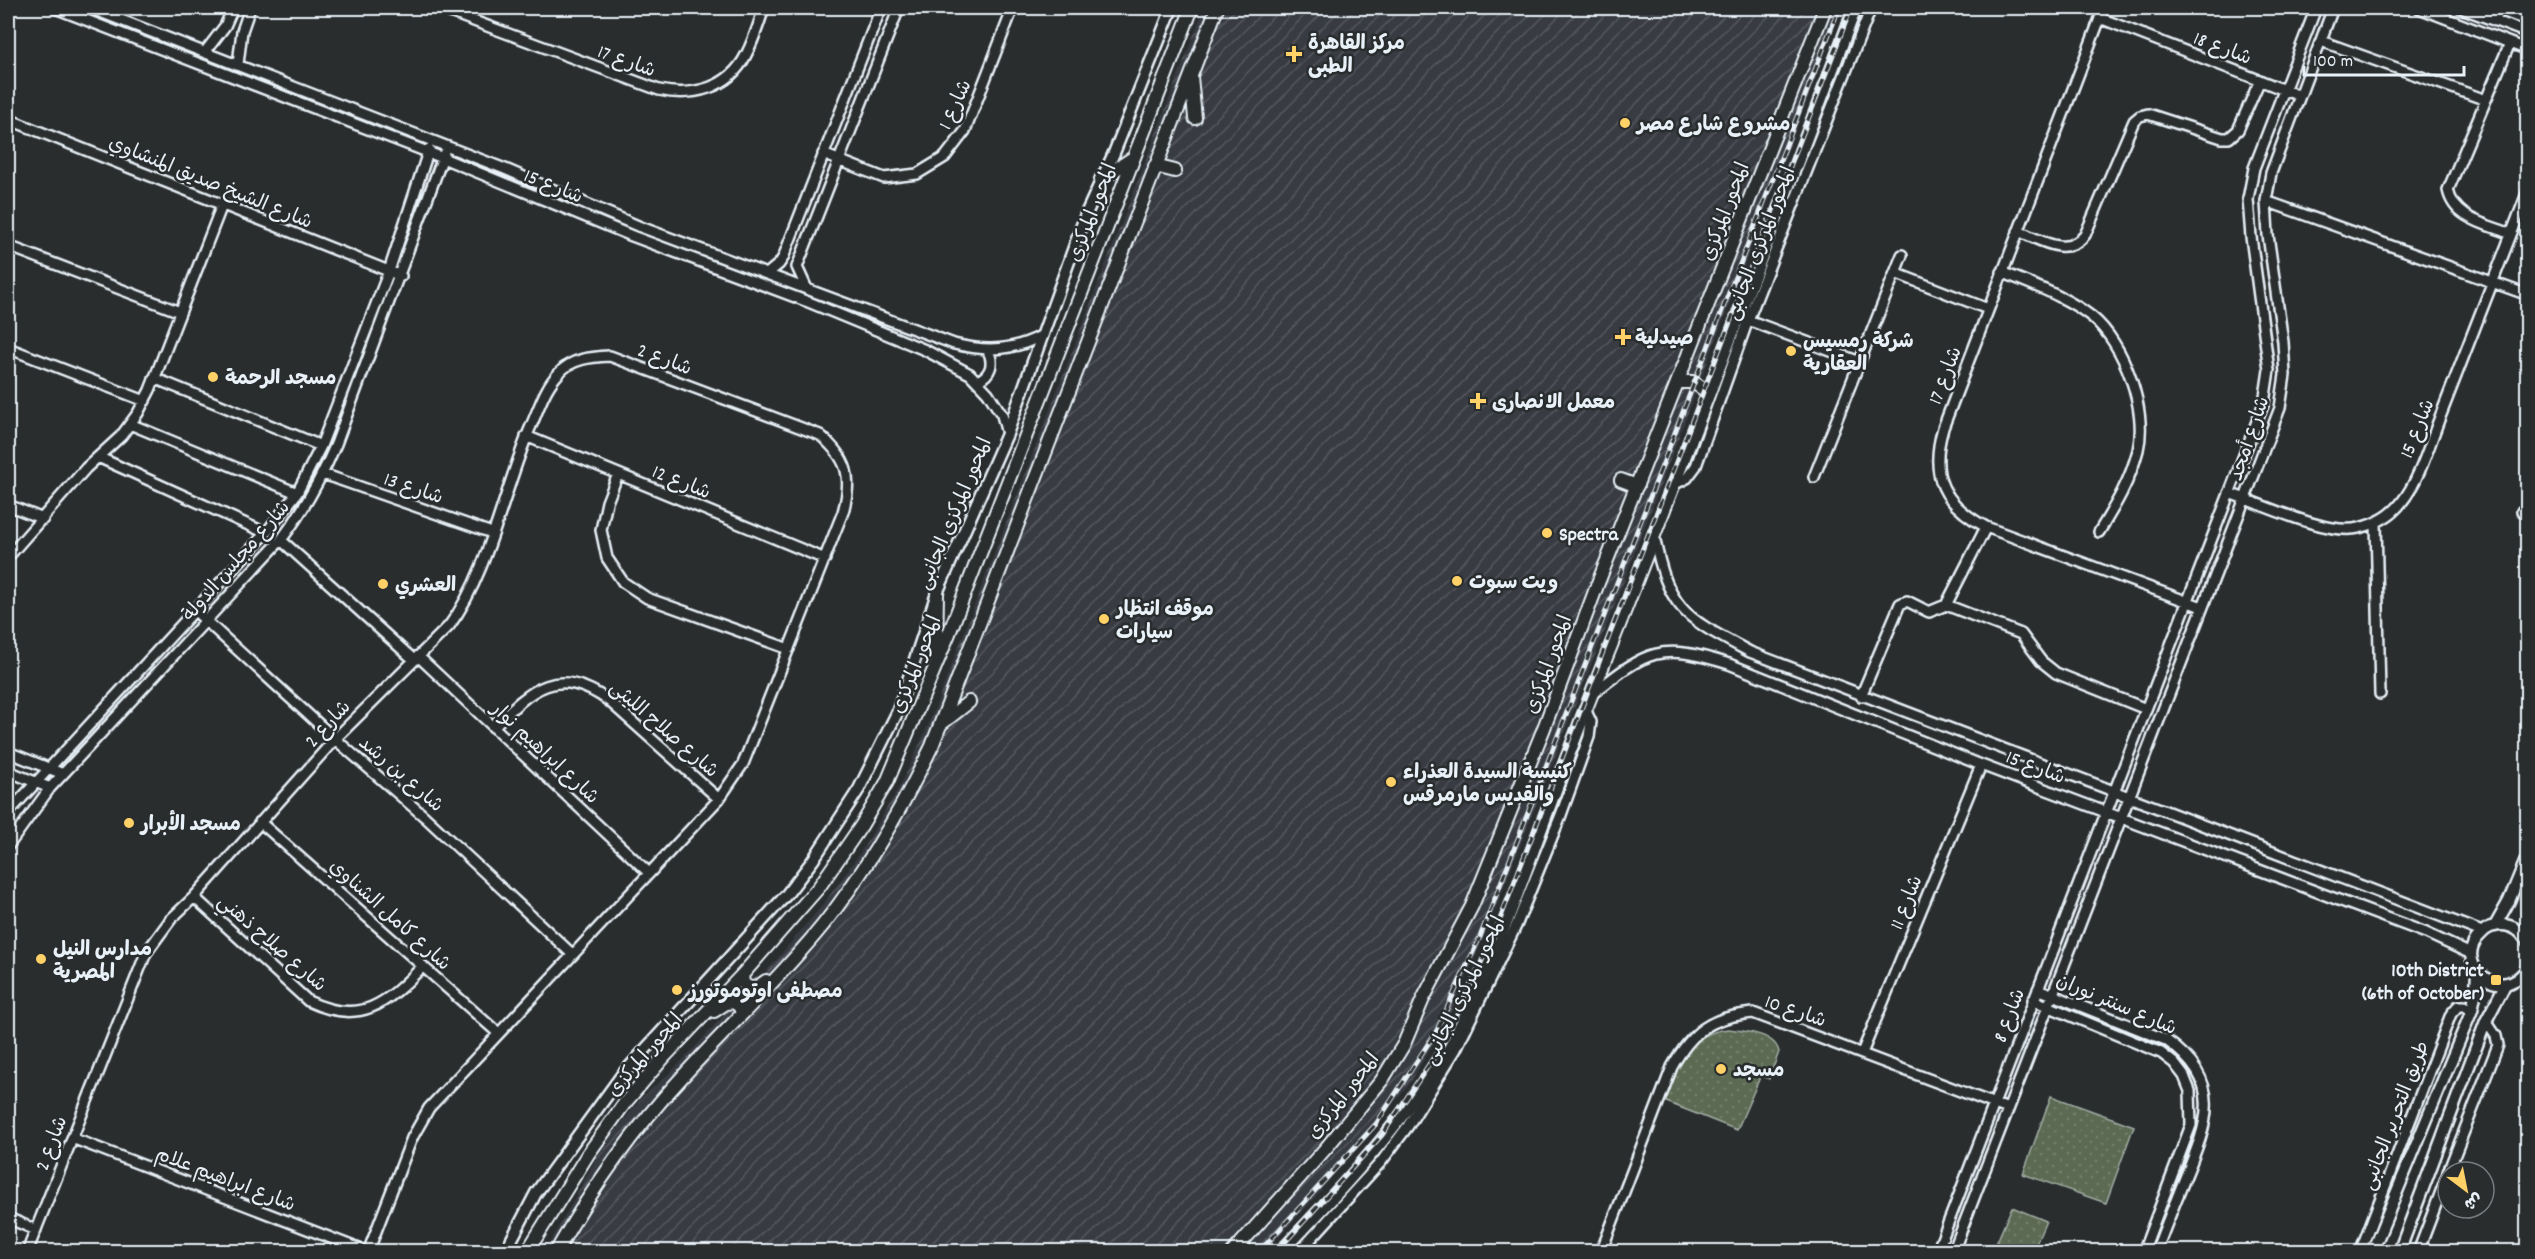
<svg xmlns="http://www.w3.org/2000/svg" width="2535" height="1259" font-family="Dekko,'Playpen Sans Arabic',sans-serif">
<defs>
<pattern id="industrial-furrows" width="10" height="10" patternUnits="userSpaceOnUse" patternTransform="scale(1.5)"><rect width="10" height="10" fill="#383b42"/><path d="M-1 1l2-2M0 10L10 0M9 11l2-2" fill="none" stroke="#55585e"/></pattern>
<pattern id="park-dots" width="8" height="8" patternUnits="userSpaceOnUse" patternTransform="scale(1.5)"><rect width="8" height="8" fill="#5b6a53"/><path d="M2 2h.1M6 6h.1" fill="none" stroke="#73806c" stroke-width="1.8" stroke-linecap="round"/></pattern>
</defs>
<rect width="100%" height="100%" fill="#2a2d2e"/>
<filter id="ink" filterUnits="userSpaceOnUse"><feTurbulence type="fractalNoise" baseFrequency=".0167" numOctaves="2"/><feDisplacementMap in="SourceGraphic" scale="12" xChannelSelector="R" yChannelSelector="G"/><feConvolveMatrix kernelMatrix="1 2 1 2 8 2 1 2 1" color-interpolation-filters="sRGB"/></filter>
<g filter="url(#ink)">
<path fill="url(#industrial-furrows)" d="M1204 8H1842L1613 610 1485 934 1452 1010 1409 1085 1310 1203 1265 1251 545 1252 602 1148 641 1099 679 1064 771 966 825 902 862 850 902 782 930 721Z"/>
<path fill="url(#park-dots)" stroke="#a2aea6" stroke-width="1.5" d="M1728 1029C1744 1031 1775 1033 1779 1052L1769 1079 1761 1075 1737 1130 1659 1099C1677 1063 1685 1035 1728 1029Z
M2051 1096 2134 1126 2106 1203 2023 1174Z
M2012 1207 2046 1221 2033 1251H1993Z"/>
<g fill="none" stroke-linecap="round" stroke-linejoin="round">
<g stroke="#e8f1f8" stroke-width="14">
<path id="minor" d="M55 8 443 158 632 236 811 303 925 350 970 374 988 393 1002 415 1007 434
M90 8 505 169 638 226 954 344C987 352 1013 351 1043 335
M439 8 659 90C692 97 729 89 746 55 754 40 759 23 764 8
M2104 8 1943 428C1929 476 1943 504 1986 527L2202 607
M2419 8 2528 50
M2461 8 2528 33
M2100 18 2300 96
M2495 21 2500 8
M2321 41 2486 100
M2510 43 2448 190C2454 219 2486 224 2511 234
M205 52 225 26 233 8
M238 64 242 31 250 8
M8 119 401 276
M823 154 884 178 917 174 945 157 965 131 1013 8
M2266 201 2528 295
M2018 231C2041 240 2066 258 2085 235L2134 121 2140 116 2148 114 2222 138H2229L2238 130 2260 80
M8 246 180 312
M2002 272C2032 285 2066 296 2092 317 2124 343 2148 410 2138 450 2130 481 2115 506 2099 532
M1895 273 1988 309
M767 274 779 264 783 258 881 8
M807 289 797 267 899 8
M1748 320 1860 362
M8 348 145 401
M154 378 321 446
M977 381C991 375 995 363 987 349
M130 424 297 493
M526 436 825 559
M98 457 266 533
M323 474 492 533
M618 474 607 502 601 530 607 558 623 582 647 598 789 649
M1814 477 1902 255
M1673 485 1687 478 1696 466 1748 320 1871 8
M2229 493C2261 504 2328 536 2359 528 2375 524 2391 516 2401 503 2420 480 2431 439 2442 412 2471 339 2499 265 2528 191
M8 505 43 519
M2522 511 2528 513
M2376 523 2380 694
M1654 536C1669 612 1685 617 1750 652L2482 932
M281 540 414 660
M8 557 86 468 121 436 138 413 150 390 222 205
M1946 605 2021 634 2041 661 2056 673 2146 709
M194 610 335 739 425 817 572 954
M418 656 649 873
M1592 694C1648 650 1659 642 1729 664L1981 765 2426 933 2471 954
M1861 696 1900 604 1907 601 1929 612 1946 605 1986 527
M493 727C532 689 557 664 609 701L719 799
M8 752 63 774
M8 771 50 788
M8 813 266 533 297 493 321 446 389 271 429 149
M260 822 498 1033
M8 846 50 788 281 540C304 510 321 479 336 444L444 154
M194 897 308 1001C361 1026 386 1004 423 966
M2038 989 2166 1040C2225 1082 2208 1122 2185 1178 2175 1203 2165 1227 2156 1252
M2033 1000 2161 1053 2174 1063 2184 1076 2190 1091 2191 1125 2143 1252
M1862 1053 1981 765
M72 1138 367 1252
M2448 1172 2498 1045 2496 1036 2486 1021
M8 1218 36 1230
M27 1252 146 953 171 919 194 897 335 739 449 626C489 573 504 488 531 426 539 408 545 387 559 373 572 358 592 357 610 356L820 435C848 459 853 477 843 512L743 764 719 799 429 1108 412 1138 368 1252
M1299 1252 1381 1162 1408 1126 1456 1049 1516 926 1561 815 1589 737 1591 722 1585 709
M1601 1252 1672 1067C1692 1031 1711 1017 1753 1013L2008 1109
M1937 1252 2264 403 2269 370 2251 237 2248 199 2254 168 2316 8
M1953 1252 2280 408 2285 375 2283 342 2268 235 2266 201 2271 173 2333 8
M2360 1252 2451 1014 2458 1006H2464L2472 1010
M2418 1252 2448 1173"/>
</g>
<g stroke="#e8f1f8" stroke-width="15">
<path id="tertiary" d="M2495 926 2509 901 2528 855
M2523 936 2528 924
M2528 942C2522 932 2513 925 2502 925 2494 925 2486 928 2481 934 2449 963 2503 1008 2528 967
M505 1252 536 1193 622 1075 787 894 813 860 859 789 897 713 937 593 1007 434 1086 214 1114 153 1172 8
M2372 1252 2472 1010 2476 991 2477 971
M2399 1252 2486 1021 2506 983"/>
</g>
<g stroke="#e8f1f8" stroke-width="16">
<path id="secondary" d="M1191 77 1195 118
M1155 166 1175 171
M1101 179 1133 158
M1678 382H1693L1709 393
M1621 480 1637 486
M936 658 937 593
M941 724 969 702
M742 975 743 983C751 992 758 987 766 981
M714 1011 726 1003 734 1002 740 1007 742 1014
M527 1252 588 1154 624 1104 664 1057 742 975 819 887 861 826 887 782 948 636 1192 8
M556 1252C592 1188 634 1129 684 1075 730 1025 780 978 823 925 867 870 901 810 932 746L1217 8
M1233 1252 1326 1148 1382 1080 1404 1044 1423 999 1472 906 1544 728 1598 583 1825 8
M1281 1252C1342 1188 1403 1124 1447 1047 1484 984 1510 913 1535 844 1560 776 1585 709 1612 643 1695 432 1775 220 1855 8"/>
</g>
<use href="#minor" stroke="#2a2d2e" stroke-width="9"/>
<use href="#tertiary" stroke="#2a2d2e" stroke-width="10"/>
<use href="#secondary" stroke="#2a2d2e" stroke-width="12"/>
<g stroke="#e8f1f8" stroke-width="5">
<path id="rail" d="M1259 1252 1376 1124 1437 1030 1480 937 1839 8
M1276 1252 1382 1135 1444 1042 1494 935 1851 8"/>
</g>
<use href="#rail" stroke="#2a2d2e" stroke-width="3" stroke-dasharray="9" stroke-linecap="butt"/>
</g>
</g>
<g fill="#ffd166" stroke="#2a2d2e" stroke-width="2">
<path d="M1291 45h6v6h6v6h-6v6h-6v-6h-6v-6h6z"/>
<circle cx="1625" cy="123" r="6"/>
<path d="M1620 328h6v6h6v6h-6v6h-6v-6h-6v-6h6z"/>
<circle cx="1791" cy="351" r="6"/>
<circle cx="213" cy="377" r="6"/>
<path d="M1475 392h6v6h6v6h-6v6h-6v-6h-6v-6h6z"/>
<circle cx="1547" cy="533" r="6"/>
<circle cx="1457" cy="581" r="6"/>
<circle cx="383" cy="584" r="6"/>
<circle cx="1104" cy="619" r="6"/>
<circle cx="1391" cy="782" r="6"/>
<circle cx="129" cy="823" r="6"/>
<circle cx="41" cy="959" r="6"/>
<rect x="2490" y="974" width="12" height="12" rx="3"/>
<circle cx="677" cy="990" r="6"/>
<circle cx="1721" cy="1069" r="6"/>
</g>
<g text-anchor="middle" stroke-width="5" stroke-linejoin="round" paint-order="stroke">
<g font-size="20" font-weight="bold" fill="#e8f1f8" stroke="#2a2d2e" text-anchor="start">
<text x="1308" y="49">مركز القاهرة<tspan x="1308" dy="23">الطبى</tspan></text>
<text x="1637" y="130">مشروع شارع مصر</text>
<text x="1635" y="344">صيدلية</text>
<text x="1803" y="347">شركة رمسيس<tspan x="1803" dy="23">العقارية</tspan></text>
<text x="225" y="384">مسجد الرحمة</text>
<text x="1492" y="408">معمل الانصارى</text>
<text x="1559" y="540">Spectra</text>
<text x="1469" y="588">ويت سبوت</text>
<text x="395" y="591">العشري</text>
<text x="1116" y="615">موقف انتظار<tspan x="1116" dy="23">سيارات</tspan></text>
<text x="1403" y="778">كنيسة السيدة العذراء<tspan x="1403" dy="23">والقديس مارمرقس</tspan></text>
<text x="141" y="830">مسجد الأبرار</text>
<text x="53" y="955">مدارس النيل<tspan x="53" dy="23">المصرية</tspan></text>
<text x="2484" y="976" text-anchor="end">10th District<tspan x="2484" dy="23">(6th of October)</tspan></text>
<text x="689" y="997">مصطفى اوتوموتورز</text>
<text x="1733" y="1076">مسجد</text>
</g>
<g font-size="20" fill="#e8f1f8" stroke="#2a2d2e">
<text transform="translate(2223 47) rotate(21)" y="7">شارع 18</text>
<text transform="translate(627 60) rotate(20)" y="7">شارع 17</text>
<text transform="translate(954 104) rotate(-65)" y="7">شارع 1</text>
<text transform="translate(211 181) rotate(22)" y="7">شارع الشيخ صديق المنشاوي</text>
<text transform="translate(554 185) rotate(22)" y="7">شارع 15</text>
<text transform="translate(1724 211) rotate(-69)" y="7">المحور المركزى</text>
<text transform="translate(1091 212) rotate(-69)" y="7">المحور المركزى</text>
<text transform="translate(1759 243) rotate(-69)" y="7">المحور المركزى الجانبى</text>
<text transform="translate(665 358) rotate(21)" y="7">شارع 2</text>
<text transform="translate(1944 375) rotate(-69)" y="7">شارع 17</text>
<text transform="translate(2416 428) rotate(-68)" y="7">شارع 15</text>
<text transform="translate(2248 438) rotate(-71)" y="7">شارع أمجد</text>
<text transform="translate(682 481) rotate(22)" y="7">شارع 12</text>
<text transform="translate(414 487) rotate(19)" y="7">شارع 13</text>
<text transform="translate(953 513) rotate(-67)" y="7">المحور المركزى الجانبى</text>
<text transform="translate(235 560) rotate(-49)" y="7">شارع مجلس الدولة</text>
<text transform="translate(915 664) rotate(-68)" y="7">المحور المركزى</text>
<text transform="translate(1547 664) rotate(-70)" y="7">المحور المركزى</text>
<text transform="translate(327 723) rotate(-47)" y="7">شارع 2</text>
<text transform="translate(665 728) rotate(41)" y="7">شارع صلاح الليثى</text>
<text transform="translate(546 752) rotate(43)" y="7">شارع ابراهيم نوار</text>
<text transform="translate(2036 766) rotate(21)" y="7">شارع 15</text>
<text transform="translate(402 773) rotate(41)" y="7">شارع بن رشد</text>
<text transform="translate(1905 902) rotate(-68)" y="7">شارع 11</text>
<text transform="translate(391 914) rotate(42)" y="7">شارع كامل الشناوي</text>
<text transform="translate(273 942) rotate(41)" y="7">شارع صلاح ذهني</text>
<text transform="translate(1463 990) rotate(-64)" y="7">المحور المركزى الجانبى</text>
<text transform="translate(2117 1003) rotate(23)" y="7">شارع سنتر نوران</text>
<text transform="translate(1796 1010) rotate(19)" y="7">شارع 10</text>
<text transform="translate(2008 1015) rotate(-69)" y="7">شارع 8</text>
<text transform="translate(644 1054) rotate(-49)" y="7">المحور المركزى</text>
<text transform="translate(1342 1095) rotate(-52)" y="7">المحور المركزى</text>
<text transform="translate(2394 1115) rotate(-69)" y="7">طريق التحرير الجانبى</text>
<text transform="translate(50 1143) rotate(-69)" y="7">شارع 2</text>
<text transform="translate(226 1178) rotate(21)" y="7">شارع ابراهيم علام</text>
</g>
</g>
<rect width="2535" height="1259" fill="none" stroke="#2a2d2e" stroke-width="30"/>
<rect x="15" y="15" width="2505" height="1229" fill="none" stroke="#e8f1f8" stroke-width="2" filter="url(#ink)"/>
<g transform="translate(2466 1190) rotate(148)"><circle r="28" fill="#2a2d2e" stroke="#767b7f" stroke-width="1.5"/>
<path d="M0-4.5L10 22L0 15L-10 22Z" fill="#ffd166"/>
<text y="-9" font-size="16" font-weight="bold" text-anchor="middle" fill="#e8f1f8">ش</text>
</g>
<path d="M2304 66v9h160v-9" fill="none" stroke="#e8f1f8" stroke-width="3"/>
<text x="2313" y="66" font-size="18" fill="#e8f1f8" stroke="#2a2d2e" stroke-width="4.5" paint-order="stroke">100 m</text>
</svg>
